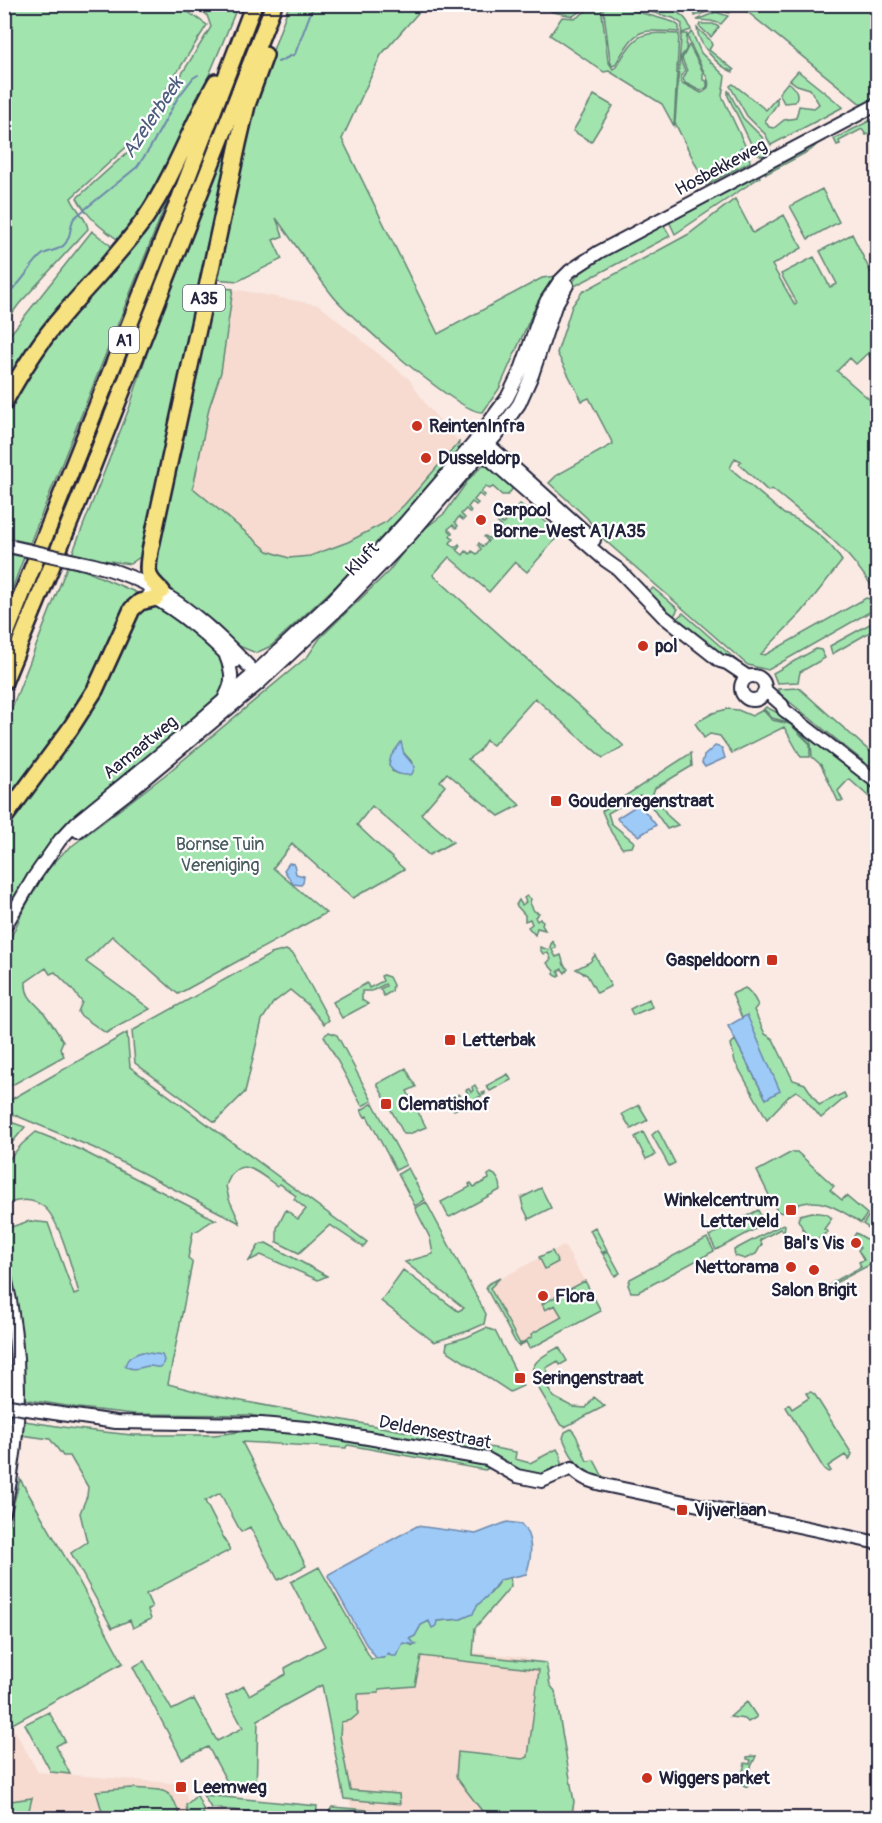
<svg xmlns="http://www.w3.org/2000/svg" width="882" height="1823" font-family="Pangolin,sans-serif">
<rect width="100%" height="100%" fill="#faeae3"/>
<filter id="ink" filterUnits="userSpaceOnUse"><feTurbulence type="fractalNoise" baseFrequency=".0167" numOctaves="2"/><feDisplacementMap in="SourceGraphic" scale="12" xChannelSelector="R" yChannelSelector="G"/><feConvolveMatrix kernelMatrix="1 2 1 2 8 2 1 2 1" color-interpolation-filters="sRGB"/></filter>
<g filter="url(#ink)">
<path fill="#f7dbd0" d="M233 289 319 305 409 379 427 406 459 442 397 513 378 527 332 549 310 556 289 558 282 557 268 551 254 540 192 488 209 408 221 372Z
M564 1245 597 1303 562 1317 531 1334 533 1337 520 1344 490 1288 500 1279Z
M419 1653H483L524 1657 543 1668 577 1818H353L334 1719 351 1689Z
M14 1729 38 1772 183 1784 192 1818H5L4 1769H10L5 1761V1735Z"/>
<path fill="#a2e4ae" stroke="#628374" stroke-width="1.5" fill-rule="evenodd" d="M5 4 178 5 207 25 135 139 71 198C75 209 87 218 88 229L19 304 5 323Z
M193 5H238C205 87 172 168 120 241 102 229 88 218 77 198L141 140 211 27 207 15Z
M260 5H268L5 674 4 645Z
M289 5H425L381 55 342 139 438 334 542 278 557 276 537 303 499 389 483 412C461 415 350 317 333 296 313 271 295 244 276 218L283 236 273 240 282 259 238 281 214 279 253 107Z
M539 5 540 4 590 5 573 16 553 12 545 7 543 9Z
M595 5H601L608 61 613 69 616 67C638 32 638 32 679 34L674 126 662 104 609 71 604 72 550 35 562 17 576 18Z
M603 5H614L673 22 679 26V32C636 30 638 27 615 65L612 66 610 60Z
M625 5C647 5 684 3 691 30L682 33V34H687L686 50 681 57V62L685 71 681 77 682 83 701 93C707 91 710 87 708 80L689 41 688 36 692 32 701 53 725 76 722 96 749 154 750 162 706 185 675 123 682 24 673 18Z
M695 5 701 9H707L711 5H720L730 13 717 9 695 16Z
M739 5H877V97L862 105Z
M716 12 728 16 721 24 711 21 697 20Z
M700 24H713L719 27 711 37 699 26Z
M697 28 710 40 712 45 709 50 734 70 733 72C717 66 698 44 697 28Z
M689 45 703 72V80L707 81V87L701 91 685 83 683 79 687 71 682 59Z
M798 71 843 107 771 145 765 134 747 116 730 86 733 84 766 110 777 97V104L765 121 769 127 774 128 784 120 796 118 799 106 814 108 819 104 810 89 797 85 790 80Z
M788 82C795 87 800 94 795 102L784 103 779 93Z
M728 90 743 118 762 137 771 151 762 156 755 152 728 96Z
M594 95 613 106 591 142 573 131Z
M243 103 147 552 130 564 83 557 79 568 140 594 131 601 97 683 5 809 4 728 130 406 154 331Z
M877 117V128L873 131 877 138V144L871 133 866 135 862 129 839 141 840 144 837 145 834 139Z
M198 124 30 543 5 538 4 410 32 359 116 261Z
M825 137 811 150 766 174 763 169Z
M758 172 760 177 675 234 668 219Z
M822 189 839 222 808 239 790 206Z
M735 199 753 233 784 215 802 248 772 265 795 305 797 303 781 274 814 257 830 287 837 284 820 251 852 234 874 279 877 277V371L868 353 856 364 850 358 837 371 877 406V595C852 550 811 521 772 489L768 491 739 464 741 461 735 458 730 468 784 514C805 521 830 541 842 561L802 612 761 654 765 655 866 598 870 599 875 609 768 670 748 665 744 662 601 537 587 518 549 483 557 475 613 444 589 398 582 401 557 353 572 306 582 292 689 234Z
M662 222 670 236 569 289C584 257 632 238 662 222Z
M92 231 114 248 40 331 5 385V341Z
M212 287 233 289 221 372 209 408 193 488 268 551 289 558 310 556 348 542 386 522 404 505 459 442 457 455 396 526 348 575 271 646 256 653 239 646 214 622 185 600 163 586 153 568Z
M483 465 490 466 513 484V488L508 495H502L493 487 489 489 486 486 481 492 485 495 483 497 479 494 474 500 478 503 476 505 472 502 468 507 471 511 470 513 466 509 461 514 465 518 463 520 459 517 455 522 458 526 456 528 453 525 448 529 452 533 450 536 453 539 450 543 455 548 459 544 460 546 457 550 463 555 466 551 470 554 472 551 477 554 481 549 478 545 479 543 483 547 488 541 484 537 485 536 490 539 501 526 497 522 499 521 503 524 520 504 561 533 527 572 515 562 489 592 449 557 433 575 624 746 603 758 535 698 493 745 486 740 479 751 468 759 520 805 499 816 447 773 440 781 445 786 421 814 453 842 429 855 372 806 357 825 404 869 353 898 292 844 273 868 326 913 178 994 112 936 86 962 150 1009 106 1033 80 1015 78 1012 82 1002 72 989 55 972 50 974 46 968 26 982C25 999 36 1002 44 1013 51 1022 57 1031 63 1041L60 1048 64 1056 5 1089 4 953 22 913 43 875 64 852 165 775 308 656 320 638 389 571 415 536 445 513 469 479ZM402 751 413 763 399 774 392 771Z
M4 553 24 557 5 608H4Z
M653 588 678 609 672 619 647 594Z
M149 607H159L204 642 223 661 229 678 220 697 98 797 25 881 5 916V826L136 614Z
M683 613 744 667V668L741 670 674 621Z
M877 620V628L832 654 830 646Z
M816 649 821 650 825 658 800 672 798 682 777 683 773 673Z
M799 688 876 757 872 765H868L781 695 778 689Z
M766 707 790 719 877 787V804L849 779 838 791 843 801H838L821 765 812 757 811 744 791 723 772 718 764 709Z
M727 709 738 710 752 716 763 710 772 720 790 724 810 744V757H801L784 727 732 753 720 736 710 734 704 738 695 723 713 713Z
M691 753 692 766 655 788 653 793 668 816 678 825 667 829 647 800 640 795 608 813 611 823 634 842 632 847 622 848 611 832 602 811Z
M527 896 531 899 530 903 534 911 539 913 535 917 537 921 540 919 543 921 542 925 545 930 537 928 535 935 528 927 532 924 530 919 525 921V915L516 905 519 900 522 905 526 902 524 898Z
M552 941 556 947 552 950 556 957 561 955 564 965 568 969 565 973 562 969 558 971 560 975 558 977 554 974V971L547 963 551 959 548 953 543 954 540 949V947L549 950Z
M286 950 294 955 329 1020 324 1024 307 1004 290 990 273 1003 262 1020 245 1092 215 1122 135 1063 132 1031 271 954Z
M595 955 611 986 597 993 587 975 576 969 590 962Z
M383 975 389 977 393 985 392 991 384 996 380 989 386 986 385 984 372 991H362V1000L368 1004 342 1018 333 1002 367 983 369 988 383 981 381 976Z
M745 988C751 991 755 999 758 1005L754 1010 765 1034 773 1039 793 1080 805 1084 819 1105 844 1093 846 1097 821 1118 802 1095 796 1091 790 1095 767 1119 735 1062 731 1044 735 1040 766 1099 779 1091 747 1016 742 1018 732 994Z
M649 999 652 1007 633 1015 630 1009Z
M329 1032 337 1035 372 1101 362 1106 324 1036Z
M127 1033 130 1067 367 1242 363 1247 330 1225 299 1253 277 1242V1228L286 1210 298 1219 306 1209 294 1199 296 1196 280 1184 277 1186C257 1172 238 1152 226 1186L229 1199 240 1223 94 1148 5 1111V1103Z
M406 1068 416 1087 407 1091 426 1127 409 1134H404L377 1084Z
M508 1074 511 1080 490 1091 486 1086Z
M475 1085 480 1094 485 1092V1094L454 1110 449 1100 459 1094 462 1098 468 1094 466 1090 469 1089 471 1092 473 1091 472 1087Z
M373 1103 406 1165 396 1170 367 1116 365 1117 361 1110Z
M639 1105 648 1120 631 1129 622 1114Z
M5 1120 25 1127 5 1151 4 1120Z
M658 1130 675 1163 669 1166 652 1135Z
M36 1132 81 1150 216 1220C205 1222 203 1230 193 1232L188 1258 192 1261V1264L168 1384 214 1396 516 1452 515 1459 530 1463 557 1449 561 1456V1466L545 1477 513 1471 495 1455 369 1431 298 1424 250 1415 134 1414 79 1408 5 1396 4 1358 9 1376 16 1377 5 1327V1229L29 1221 48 1223 74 1295 79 1293C73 1273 60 1219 44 1207 33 1198 21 1199 9 1203L5 1192V1164L22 1144Z
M643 1132 655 1155 646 1159 635 1137Z
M792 1152H797L834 1186 830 1190 842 1200 846 1196 867 1214 861 1223C839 1209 820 1195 794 1206L792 1205 782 1213 777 1211 757 1171Z
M408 1168 425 1200 415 1206 398 1174Z
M491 1173 495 1175C498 1179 502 1184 500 1190L450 1217 448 1216 441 1202 470 1187 469 1184 471 1183 474 1187 489 1179 488 1175Z
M541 1188 551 1208 529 1219 523 1207 521 1198Z
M426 1202 486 1314 484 1324 468 1331 434 1342 381 1301 403 1270 458 1311 464 1308 405 1262 433 1254 430 1238 415 1208Z
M758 1210 765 1224 716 1250 709 1236Z
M812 1212 826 1214 832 1218 824 1229 828 1232 811 1243 798 1220 800 1215Z
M869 1215 877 1223V1234L863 1224Z
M783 1224 785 1225 784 1233 780 1229 760 1240 762 1244 756 1254 745 1259 735 1256 734 1250Z
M595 1227 607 1250 602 1253 590 1230Z
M856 1233 877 1245V1261L835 1283 829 1289 828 1287 833 1282 861 1267 859 1262 864 1260 858 1250 860 1248 854 1236Z
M707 1238 714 1251 638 1292H631L628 1285 630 1279Z
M266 1243 327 1276 318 1280 261 1255 249 1261 259 1245Z
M552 1251 558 1262 545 1269 539 1257Z
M608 1251 620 1273 615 1276 603 1254Z
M500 1278 490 1288 520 1344 532 1337 531 1334 562 1317 555 1305 545 1310 542 1304 585 1281 601 1311 535 1346 529 1348 526 1342 519 1346 517 1345 486 1288 488 1284Z
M486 1328 495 1331 523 1386 510 1392 446 1350 447 1343 467 1337Z
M559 1347 567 1361 560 1365 558 1361 546 1368 548 1372 534 1380C526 1362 547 1354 559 1347Z
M541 1381H544L553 1397 573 1407 586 1408 594 1397 605 1406 565 1427 560 1424 536 1384Z
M811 1392 815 1395 852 1454 849 1460 845 1455 828 1466 831 1471 828 1472 824 1469 786 1407 789 1404 792 1409 809 1398 806 1393Z
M5 1418 76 1429 132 1435H214L266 1429 318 1434 493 1466 485 1470 348 1445 346 1447V1448L242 1442 306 1566 278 1580 250 1527 241 1532 220 1493 205 1501 230 1550 146 1594 152 1607 148 1610 151 1619 133 1628 130 1620 112 1628 71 1553 87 1542 80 1513 87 1496 88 1487 70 1456H63L50 1439 5 1433 11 1446 4 1450Z
M571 1429C579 1436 582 1451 587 1461L594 1460 605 1481C582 1476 571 1458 563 1438L565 1432Z
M20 1479 79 1581 123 1663 5 1728V1538Z
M319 1567 371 1659 383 1658 402 1643H406L414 1646 408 1639 415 1636 421 1625 429 1620 432 1627 436 1621 461 1619 472 1614 474 1609 482 1599 491 1593 500 1580 510 1576 511 1586 475 1628 473 1655 546 1663 550 1685 555 1691 574 1802 571 1818 482 1811 456 1777 458 1752 523 1759 528 1757 539 1670 421 1656 415 1686 379 1689V1693L358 1694V1714L351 1720 341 1722 340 1736 350 1790 399 1794 400 1804 344 1799 322 1685 258 1720 256 1791 231 1789 208 1747 182 1759 133 1667 144 1661 172 1710 194 1699 217 1741 243 1728 226 1696 244 1686 249 1695 286 1674 285 1668 325 1646 291 1582Z
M747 1702 757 1717 748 1722 745 1719 730 1717Z
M49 1712 65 1741 56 1746 70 1774 51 1772 25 1724Z
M756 1756 746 1778 750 1779 747 1787 743 1785 741 1778 745 1763 750 1764 751 1760 747 1759V1757Z
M131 1788C162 1791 172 1784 180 1818H104L96 1791Z
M197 1795 203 1809 204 1818H188L186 1805Z
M203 1795 317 1806 316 1817 298 1816V1818H286L285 1815 211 1808Z
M32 1798 27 1818H5L4 1802Z
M332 1807 429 1815V1818H325Z"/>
<path fill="#9dcaf7" stroke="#6c87ac" stroke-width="1.5" d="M741 147 747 157 710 176 705 177 706 174 743 156 740 149Z
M401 742 404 754 415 767 412 774C404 777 392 773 389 765L391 756Z
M715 746 722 748 725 758 705 767 702 763 704 756Z
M639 804 656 825 639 836 618 820 617 818Z
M289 863 294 864 296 874 304 876 303 883 301 885 293 884 284 870Z
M747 1015 780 1091 766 1099 728 1026Z
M142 1352 162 1355 164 1360 162 1367C158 1368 155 1367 151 1366 141 1366 135 1372 125 1366 127 1357 133 1355 142 1352Z
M507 1522 521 1524C534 1537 532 1558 526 1574L500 1580C496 1584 494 1587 491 1592 485 1600 476 1603 473 1614L461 1619 437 1621 436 1626 432 1628 429 1621 421 1625 415 1636 409 1639 417 1645 403 1643 396 1656H391L389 1653 383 1658H376L366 1644 328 1576 329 1574 417 1526 476 1534Z"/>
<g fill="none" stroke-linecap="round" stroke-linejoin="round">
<path stroke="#6c87ac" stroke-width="2" d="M278 62 295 54 314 4
M4 299C8 292 12 290 17 285 26 276 33 262 42 255 49 250 58 251 64 245 72 237 69 227 74 218L137 167 150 148 177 99 193 78 198 75"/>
<g stroke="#22223b" stroke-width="16">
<path id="secondary" d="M482 439 594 540
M476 447 605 560 618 569 663 616 720 661 727 663 748 677
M80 562C156 576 205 619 255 673L258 679
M149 595C182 613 208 636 234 662
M741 688a12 12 0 1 1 24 0a12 12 0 1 1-24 0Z
M765 690 782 705 784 710 878 783
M225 697C234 682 232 671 226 656
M78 831 126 794 259 683 340 607 410 535 498 433 519 404 532 375 555 306 567 285
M4 928 34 877 60 840 76 823 180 738 255 673 333 600 405 523 473 444 507 398 521 370 539 318 547 300 559 282 570 271 599 252 878 104
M4 1272C23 1351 22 1432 4 1511
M27 1409 116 1422 261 1424 317 1429 487 1459 517 1476 542 1481 572 1468C582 1480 594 1482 609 1486L878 1543"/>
</g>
<g stroke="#22223b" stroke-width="20">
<path id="highway" d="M4 403C21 372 40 341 63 315 91 282 122 252 146 217 175 174 191 126 216 82
M162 591C145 576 147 572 150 551L238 144 247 105 265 55
M4 639 179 200 254 4
M4 682 86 483 274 4
M4 818 70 729 95 690 132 609 140 602 156 598"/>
</g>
<use href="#secondary" stroke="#fff" stroke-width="12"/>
<use href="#highway" stroke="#f7e281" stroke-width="15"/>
<g stroke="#22223b" stroke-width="16" stroke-linecap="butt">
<path id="secondary-bridge" d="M13 547 80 562
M9 1406 27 1409"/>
</g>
<use href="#secondary-bridge" stroke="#fff" stroke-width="12"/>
</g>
</g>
<g fill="#c8321e" stroke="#fff" stroke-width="2">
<circle cx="417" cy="426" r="6"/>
<circle cx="426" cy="458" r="6"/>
<circle cx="481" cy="520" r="6"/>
<circle cx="643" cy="646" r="6"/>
<rect x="550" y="795" width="12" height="12" rx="3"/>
<rect x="766" y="954" width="12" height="12" rx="3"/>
<rect x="444" y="1034" width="12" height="12" rx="3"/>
<rect x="380" y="1098" width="12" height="12" rx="3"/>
<rect x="785" y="1204" width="12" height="12" rx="3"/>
<circle cx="856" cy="1243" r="6"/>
<circle cx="791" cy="1267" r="6"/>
<circle cx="814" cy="1270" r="6"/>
<circle cx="543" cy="1296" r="6"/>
<rect x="514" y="1372" width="12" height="12" rx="3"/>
<rect x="676" y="1504" width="12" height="12" rx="3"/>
<circle cx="647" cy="1778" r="6"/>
<rect x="175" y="1781" width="12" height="12" rx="3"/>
</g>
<g text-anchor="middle" stroke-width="4.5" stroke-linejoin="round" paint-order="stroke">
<g fill="#fff" stroke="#646476" stroke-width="1.5">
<rect x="183" y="285" width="42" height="26" rx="4.5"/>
<rect x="109" y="327" width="30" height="26" rx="4.5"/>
</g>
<g font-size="16" font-weight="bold" fill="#22223b">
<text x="204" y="304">A35</text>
<text x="124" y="346">A1</text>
</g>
<g font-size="18" fill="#22223b" stroke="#fff">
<text transform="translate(721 167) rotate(-28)" y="6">Hosbekkeweg</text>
<text transform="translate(362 559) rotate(-46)" y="6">Kluft</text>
<text transform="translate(140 747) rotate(-39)" y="6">Aamaatweg</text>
<text transform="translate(435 1432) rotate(11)" y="6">Deldensestraat</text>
</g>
<g font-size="18" font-weight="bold" fill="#22223b" stroke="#fff" text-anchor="start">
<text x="429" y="432">ReintenInfra</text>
<text x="438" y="464">Dusseldorp</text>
<text x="493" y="516">Carpool<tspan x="493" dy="21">Borne-West A1/A35</tspan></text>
<text x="655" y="652">pol</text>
<text x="568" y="807">Goudenregenstraat</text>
<text x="760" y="966" text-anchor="end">Gaspeldoorn</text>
<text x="462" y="1046">Letterbak</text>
<text x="398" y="1110">Clematishof</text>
<text x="779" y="1206" text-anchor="end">Winkelcentrum<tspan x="779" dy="21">Letterveld</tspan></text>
<text x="844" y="1249" text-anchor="end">Bal's Vis</text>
<text x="779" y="1273" text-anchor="end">Nettorama</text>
<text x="814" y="1296" text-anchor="middle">Salon Brigit</text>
<text x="555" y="1302">Flora</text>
<text x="532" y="1384">Seringenstraat</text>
<text x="694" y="1516">Vijverlaan</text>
<text x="659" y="1784">Wiggers parket</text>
<text x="193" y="1793">Leemweg</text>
</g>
<g font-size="18" fill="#485c5e" stroke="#fff">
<text x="220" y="850">Bornse Tuin<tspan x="220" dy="21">Vereniging</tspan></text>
</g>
<g font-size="20" font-style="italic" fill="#4d5d7d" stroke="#fff">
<text transform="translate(152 117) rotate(-56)" y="7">Azelerbeek</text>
</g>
</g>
<rect width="882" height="1823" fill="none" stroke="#fff" stroke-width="24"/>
<rect x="12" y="12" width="858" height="1799" fill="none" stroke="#22223b" stroke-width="2" filter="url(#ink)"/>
</svg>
